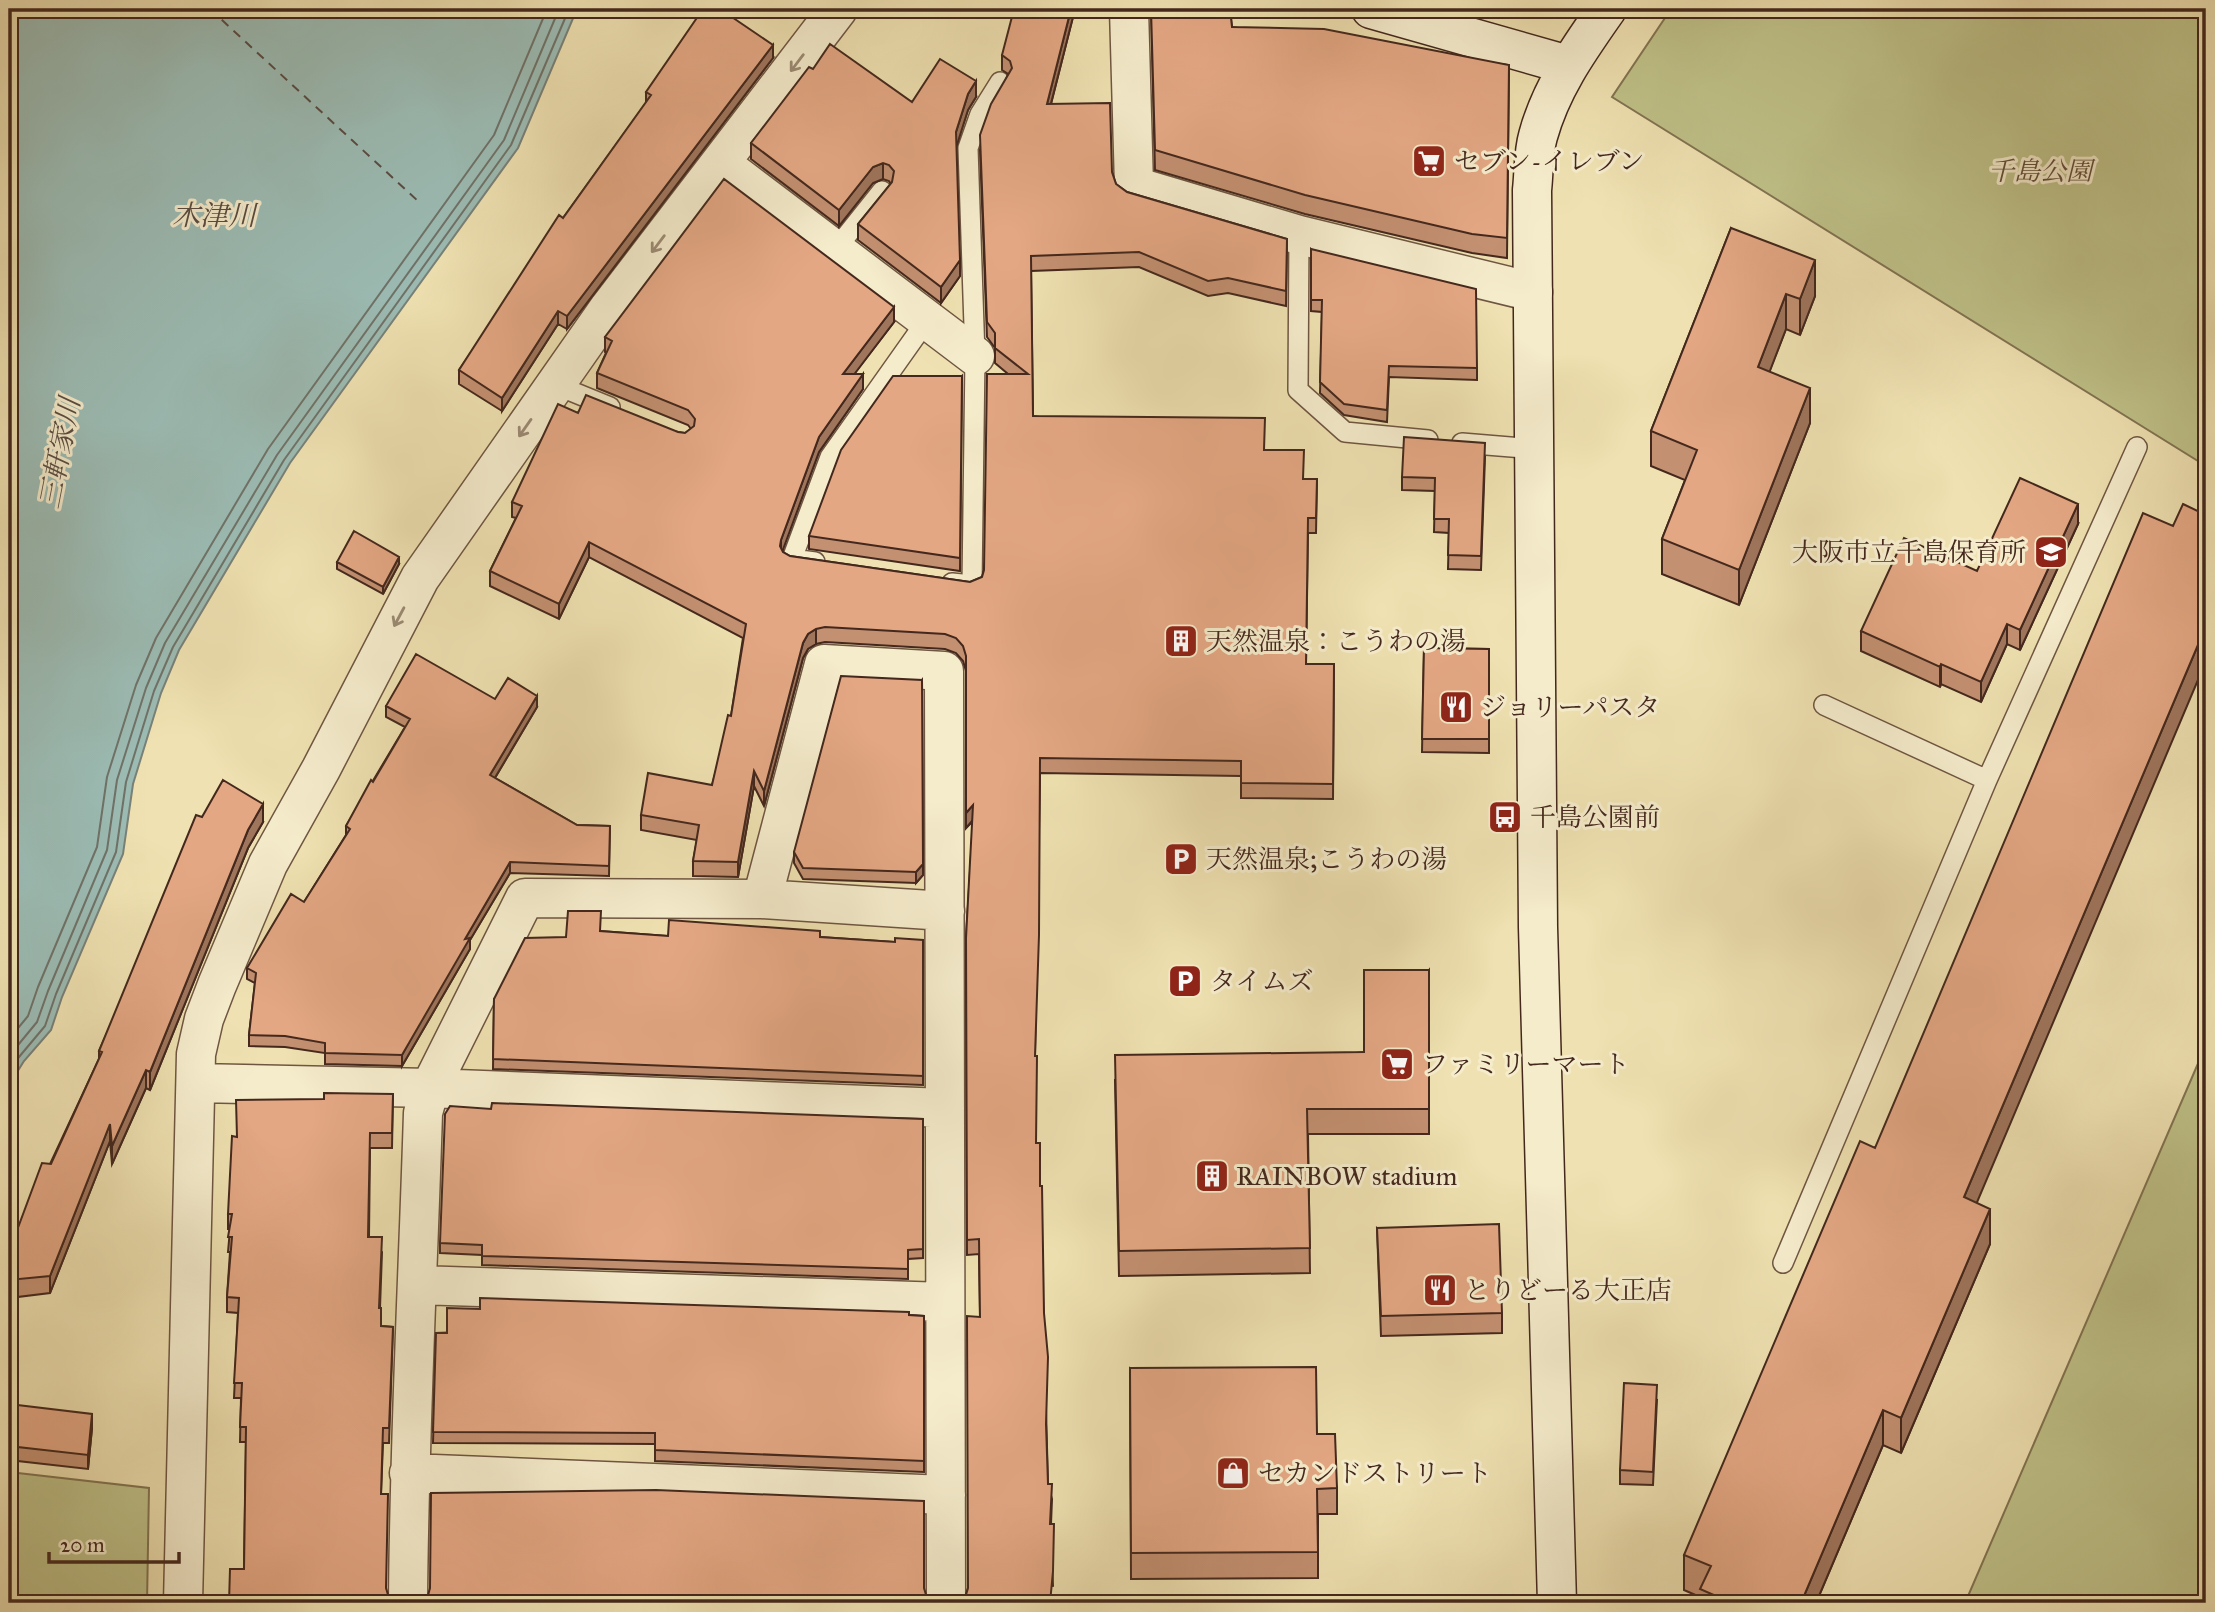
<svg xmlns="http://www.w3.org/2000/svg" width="2215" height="1612" font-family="'IM FELL Great Primer','Noto Serif JP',serif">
<rect width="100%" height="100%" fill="#efe1b1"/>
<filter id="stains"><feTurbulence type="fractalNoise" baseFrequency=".00286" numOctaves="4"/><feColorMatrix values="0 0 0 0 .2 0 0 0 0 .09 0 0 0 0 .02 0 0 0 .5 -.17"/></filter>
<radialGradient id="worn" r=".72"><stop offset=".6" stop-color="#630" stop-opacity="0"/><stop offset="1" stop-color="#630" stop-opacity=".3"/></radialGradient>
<path fill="#bfc188" stroke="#827452" stroke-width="2" d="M1671 9H2206V466L1612 97Z
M2206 1045V1603H1965Z
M9 1472 149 1488 147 1603H9Z"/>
<path fill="#9cbcb4" stroke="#798178" stroke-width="2" d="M9 9H577L518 148 290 463 179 650 161 693 133 784 123 854 62 997 51 1030 24 1061 14 1077 9 1097Z"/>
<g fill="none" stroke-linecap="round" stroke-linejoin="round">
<path stroke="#707268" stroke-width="2" d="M9 1039 28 1016 38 987 97 847 107 777 136 685 156 638 268 449 494 135 547 9
M9 1056 37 1022 48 991 107 850 117 780 146 688 165 643 277 455 504 140 559 9
M9 1073 19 1057 45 1026 56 994 116 852 126 782 154 691 173 647 284 460 511 145 569 9"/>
<path stroke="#5a4d43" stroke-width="2" stroke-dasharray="9 7" stroke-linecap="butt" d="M210 9 419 202"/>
<g stroke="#6f5642" stroke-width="22">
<path id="lane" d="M1299 235 1298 390 1345 432 1428 440
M835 250 882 191
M556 385 610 407
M1462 443 1534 449
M815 562 792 559 830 457 927 320
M952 583 972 585 975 356 968 148 980 114 1000 82
M1824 705 1987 780
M1783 1263 1987 780 2137 447"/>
</g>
<g stroke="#6f5642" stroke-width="41">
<path id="street" d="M1129 9 1134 186 1299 235 1533 292
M720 163 975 356
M762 899 824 664 944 671 946 1603
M196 1083 430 1088 945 1108
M418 1285 945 1302
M409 1473 946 1495
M183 1603 196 1054 204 1019 217 985 268 864 321 769 420 578 609 308 838 9
M408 1603C409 1440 418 1276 423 1113L430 1088 525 898 762 899 945 911"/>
</g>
<g stroke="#44281d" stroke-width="41">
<path id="secondary" d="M1371 9 1568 65
M1557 1603 1538 927 1532 190C1534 173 1533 153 1538 136 1551 88 1579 49 1607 9"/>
</g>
<use href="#lane" stroke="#f5eccc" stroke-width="19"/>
<use href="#street" stroke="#f5eccc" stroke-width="38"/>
<use href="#secondary" stroke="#f5eccc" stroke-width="38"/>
</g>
<path fill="#c39071" stroke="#44281d" stroke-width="2" d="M1074 9V13L1051 104 1112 172 1116 184 1127 192 1287 239 1286 306 1228 293 1208 296 1139 267 1031 271 1033 416 1265 450 1304 479H1317L1316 533H1308L1306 664H1334L1333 799 1241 798V776L1040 773 1035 1056 1036 1143 1040 1186 1048 1484 1052 1499 1051 1524 1053 1586 965 1598 968 1588 980 1317 979 1254 967 1255 966 938 973 821 966 828V671L963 661 956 653 945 649 825 642 816 644 808 649 803 658 764 806 754 786 738 877 693 876V861L697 840 641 830V815L712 785 731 716 743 638 589 557 559 619 490 586V571L516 518 512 517V502L578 413 678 432 685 433 691 429 688 425 597 388V373L606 353 605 352V337L894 322 854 374 863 389 819 452 782 550 783 552 790 556 970 582 982 577 984 570 1008 374 995 363V348L987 337 980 150 1008 74 1002 70V55Z
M1151 9H1230L1232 27 1509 65 1507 258 1472 253 1305 214 1155 170Z
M773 58 567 329 558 324 502 411 459 384V370L563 218 646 103V92Z
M813 69 912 102 976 97 968 110 956 146 960 276 941 303 858 240V224L891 184 889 181 883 179 873 183 839 226 751 159V143Z
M1731 228 1815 296 1800 335 1786 329 1769 372 1810 423 1739 605 1662 574V539L1685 480 1651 466V431Z
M1311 249 1477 368V380L1389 377 1387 422 1344 415 1320 393 1322 312 1311 311Z
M962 376 960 571 809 549V536Z
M1485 457 1481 570 1448 569 1449 533 1434 532 1435 491 1402 490V477Z
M2078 524 2020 650 2007 644 1981 702 1941 684 1940 687 1861 651V631L1977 571Z
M337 562 399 564 383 594 337 569Z
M1424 648 1489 649V753L1422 752Z
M922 680 923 875 916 883 803 879 794 863V852Z
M495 699 537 707 495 778 577 825 610 826 609 876 510 873 470 940V949L402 1066 325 1064V1053L285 1047 249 1046V1035L255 983 247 979V968L304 902 346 835V826L405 727 386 717V706Z
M202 817 263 822 248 848 150 1090 146 1088 112 1164 110 1141 50 1293 9 1298V1252L99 1059V1051Z
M600 931 668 936 820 937 895 942 923 940V1085L493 1069 494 999 566 937Z
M1429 970V1134H1308L1310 1273 1119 1276 1115 1080 1364 1052Z
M393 1094 392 1148H370L369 1237 382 1252 380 1308 381 1326 393 1327 389 1443H383L381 1494 244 1569 246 1442H240L241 1398H234L238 1313 227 1312V1297L230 1252H228L230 1229H228V1214L324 1099Z
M491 1109 923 1119V1258L908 1259V1279L482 1265V1255L440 1253V1243Z
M1977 1203 1990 1244 1901 1453 1883 1445 1816 1603H1700V1597L1684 1590V1555Z
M1377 1228 1502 1313V1333L1381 1336Z
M909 1315 924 1316V1472L655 1461V1444L433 1443 436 1333Z
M1130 1368 1317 1434 1337 1488V1514H1318V1578L1131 1579Z
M1657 1399 1653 1485 1620 1484V1470Z
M9 1404 92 1428 88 1469 9 1460Z"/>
<path fill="#9f755c" stroke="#44281d" stroke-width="2" d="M1071 9H1074V13L1047 119V104Z
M773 45V58L567 329V316Z
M976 81V97L968 110 956 148V132L968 94Z
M883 163V179L873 183 839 226V210L873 167Z
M960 260V276L941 303V287Z
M1815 260V296L1800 335V299Z
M1786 294V329L1758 402V367Z
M894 307V322L843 389V374Z
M558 311V324L502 411V398Z
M863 374V389L819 452 781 555V540L819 437Z
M1810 388V423L1739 605V570Z
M2078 504V524L2020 650V630Z
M589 542V557L559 619V604Z
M399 557V564L383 594V587Z
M2007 624V644L1981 702V682Z
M2206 626V661L1964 1233V1197Z
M816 629V644L808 649 803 658 764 806V791L803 643 808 634Z
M1941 664V684L1940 687V667Z
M537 696V707L490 786V775Z
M754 771V786L738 877V862Z
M263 804V822L248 848 150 1090V1072L248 830Z
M973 805V820L966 828V813Z
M510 862V873L470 940V949L402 1066V1055L465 939Z
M923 864V875L916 883V872Z
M146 1070V1088L112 1164V1146Z
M110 1124V1141L50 1293V1276Z
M1990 1209V1244L1901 1453V1418Z
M1883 1410V1445L1816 1603H1801Z
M92 1414V1428L88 1469V1455Z"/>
<path fill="#e3a783" stroke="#44281d" stroke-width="2" d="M703 9H720L773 45 567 316 558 311 502 398 459 370 559 215 563 218 651 95 646 92Z
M1014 9H1071L1047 104 1110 103 1112 172 1116 184 1127 192 1287 239 1286 291 1228 278 1208 281 1139 252 1031 256 1033 416 1265 418 1264 450H1304L1303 479H1317L1316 518H1308L1306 664H1334L1333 784 1241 783V761L1040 758 1039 935 1035 1056H1037L1036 1143H1040V1186H1042L1044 1313 1048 1357 1046 1424 1048 1484H1052L1050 1524H1054L1053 1571 1050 1603H961L965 1598 968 1588 967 1316 980 1317 979 1239 967 1240 966 938 973 805 966 813V656L963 646 956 638 945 634 825 627 816 629 808 634 803 643 764 791 754 771 738 862 693 861 699 825 641 815 648 773 712 785 728 715 731 716 746 624 589 542 559 604 490 571 522 506 512 502 558 404 578 413 586 395 678 432 685 433 694 426 695 419 688 410 597 373 612 341 605 337 724 179 894 307 843 374H863L819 437 781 540 780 546 783 552 790 556 970 582 982 577 984 570 987 374H1028L995 348V333L987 322 980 135 991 104 1012 68 1010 61 1002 55Z
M1151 9H1230L1232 27 1324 29 1509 65 1507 238 1472 234 1305 195 1155 150Z
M830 44 912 102 940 59 976 81 968 94 956 132 960 260 941 287 858 224 892 182 894 171 889 165 883 163 873 167 839 210 751 143 809 67 813 69Z
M1731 228 1815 260 1800 299 1786 294 1758 367 1810 388 1739 570 1662 539 1697 450 1651 431Z
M1311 249 1476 289 1477 368 1389 366 1387 410 1344 404 1320 382 1322 300H1311Z
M893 376H962L960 558 809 536 841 450Z
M1404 437 1485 443 1481 556 1448 555 1449 519H1434L1435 478 1402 477Z
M2020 478 2078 504 2020 630 2007 624 1981 682 1941 664 1940 667 1861 631 1904 538 1977 571Z
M2183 504 2206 515V626L1964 1197 1990 1209 1901 1418 1883 1410 1801 1603H1732L1700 1589 1711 1566 1684 1555 1860 1141 1875 1148 2143 513 2173 526Z
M354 531 399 557 383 587 337 562Z
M1424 648 1489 649V739H1422Z
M416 654 495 699 508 678 537 696 490 775 577 825 610 826 609 866 510 862 465 939 470 938 402 1055 325 1053V1043L285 1036 249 1035 256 973 247 968 291 894 304 902 350 829 346 826 371 780 373 782 410 719 386 706Z
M841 676 922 680 923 864 916 872 803 868 794 852Z
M223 780 263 804 248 830 150 1072 146 1070 112 1146 110 1124 50 1276 9 1280V1252L42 1163 51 1164 102 1052 99 1051 196 815 202 817Z
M568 911H601L600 931 668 936 669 920 820 931V937L895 942V938L923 940V1076L493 1059 494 999 525 938 566 937Z
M1364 970H1429V1109H1307L1310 1248 1119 1251 1115 1055 1364 1052Z
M324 1093 393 1094 392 1133H370L368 1237H382L379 1308H381V1326L393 1327 389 1428H383L381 1494H388L386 1588 389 1598 393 1603H229L230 1569H244L246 1427H240L242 1383H234L239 1298 227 1297 232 1237H228L232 1214H228L232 1136 237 1137 236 1100 324 1099Z
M492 1103 923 1119V1249L908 1250V1269L482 1256V1245L440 1243 445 1114 450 1106 491 1109Z
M1499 1224 1502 1313 1381 1316 1377 1228Z
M480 1298 909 1312V1315L924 1316V1461L655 1450V1433L433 1432 436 1333H447V1308L480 1309Z
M1316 1367 1317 1434H1335L1337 1488 1317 1489 1318 1552 1131 1553 1130 1368Z
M1624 1383 1657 1385 1653 1472 1620 1470Z
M9 1404 92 1414 88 1455 9 1446Z
M656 1490 924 1501V1588L927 1598 931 1603H423L427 1599 430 1588 431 1493Z"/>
<defs><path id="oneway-shaft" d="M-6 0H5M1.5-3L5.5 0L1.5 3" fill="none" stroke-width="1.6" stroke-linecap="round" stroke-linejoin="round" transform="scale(1.75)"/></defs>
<g stroke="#9c8a74">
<use href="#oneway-shaft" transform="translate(797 63) rotate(127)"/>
<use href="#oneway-shaft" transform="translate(658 244) rotate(127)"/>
<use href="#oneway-shaft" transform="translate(525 428) rotate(125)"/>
<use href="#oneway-shaft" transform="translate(399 617) rotate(118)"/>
</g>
<defs>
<g id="supermarket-square" transform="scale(1.75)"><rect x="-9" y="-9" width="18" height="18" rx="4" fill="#8f2418" stroke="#f5eccc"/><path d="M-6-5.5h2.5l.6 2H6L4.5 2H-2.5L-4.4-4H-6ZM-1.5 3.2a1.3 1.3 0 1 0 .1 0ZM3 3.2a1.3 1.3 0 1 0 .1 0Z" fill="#fff"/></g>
<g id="school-square" transform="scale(1.75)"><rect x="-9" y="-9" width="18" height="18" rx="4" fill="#8f2418" stroke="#f5eccc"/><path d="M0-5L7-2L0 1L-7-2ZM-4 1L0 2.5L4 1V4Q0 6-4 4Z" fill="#fff"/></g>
<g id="building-square" transform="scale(1.75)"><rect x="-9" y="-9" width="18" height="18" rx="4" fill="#8f2418" stroke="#f5eccc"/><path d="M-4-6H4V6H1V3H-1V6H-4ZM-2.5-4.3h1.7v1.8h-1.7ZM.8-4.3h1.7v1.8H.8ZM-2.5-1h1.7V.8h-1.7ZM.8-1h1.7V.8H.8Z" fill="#fff"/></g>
<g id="restaurant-square" transform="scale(1.75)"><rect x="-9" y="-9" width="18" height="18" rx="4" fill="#8f2418" stroke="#f5eccc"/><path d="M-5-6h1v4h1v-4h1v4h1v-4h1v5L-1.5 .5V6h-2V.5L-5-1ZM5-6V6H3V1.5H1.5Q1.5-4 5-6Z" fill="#fff"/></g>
<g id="bus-square" transform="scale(1.75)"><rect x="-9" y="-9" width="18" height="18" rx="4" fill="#8f2418" stroke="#f5eccc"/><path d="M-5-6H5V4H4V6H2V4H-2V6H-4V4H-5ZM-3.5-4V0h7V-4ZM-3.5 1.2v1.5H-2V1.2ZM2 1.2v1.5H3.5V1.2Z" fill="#fff"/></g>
<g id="parking-square" transform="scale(1.75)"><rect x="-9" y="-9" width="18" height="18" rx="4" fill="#8f2418" stroke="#f5eccc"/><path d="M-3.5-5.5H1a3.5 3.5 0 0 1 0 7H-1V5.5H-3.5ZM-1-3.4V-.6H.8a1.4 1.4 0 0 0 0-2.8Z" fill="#fff"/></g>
<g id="shop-square" transform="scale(1.75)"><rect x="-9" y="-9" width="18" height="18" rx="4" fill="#8f2418" stroke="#f5eccc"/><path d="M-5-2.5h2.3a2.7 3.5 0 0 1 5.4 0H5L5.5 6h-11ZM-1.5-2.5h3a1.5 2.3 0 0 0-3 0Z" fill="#fff"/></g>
</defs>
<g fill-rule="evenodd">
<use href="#supermarket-square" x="1429" y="161"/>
<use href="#school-square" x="2051" y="552"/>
<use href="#building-square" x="1181" y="641"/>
<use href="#restaurant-square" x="1456" y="707"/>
<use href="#bus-square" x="1505" y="817"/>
<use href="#parking-square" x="1181" y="859"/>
<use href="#parking-square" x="1185" y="981"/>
<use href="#supermarket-square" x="1397" y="1064"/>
<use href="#building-square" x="1212" y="1176"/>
<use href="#restaurant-square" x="1440" y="1290"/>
<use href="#shop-square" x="1233" y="1473"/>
</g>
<g text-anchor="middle" stroke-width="6" stroke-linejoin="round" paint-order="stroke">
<g font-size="26" fill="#44281d" stroke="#f5eccc" text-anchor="start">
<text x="1454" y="170">セブン-イレブン</text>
<text x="2026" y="561" text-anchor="end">大阪市立千島保育所</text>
<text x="1206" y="650">天然温泉：こうわの湯</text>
<text x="1480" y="716">ジョリーパスタ</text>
<text x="1530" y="826">千島公園前</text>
<text x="1206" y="868">天然温泉;こうわの湯</text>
<text x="1210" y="990">タイムズ</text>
<text x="1422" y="1073">ファミリーマート</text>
<text x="1236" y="1185">RAINBOW stadium</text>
<text x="1464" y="1299">とりどーる大正店</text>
<text x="1258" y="1482">セカンドストリート</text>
</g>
<g font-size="26" font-style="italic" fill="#634e38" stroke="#f5eccc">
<text x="2040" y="180">千島公園</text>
</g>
<g font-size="28" font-style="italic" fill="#5a4d43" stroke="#f5eccc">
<text x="214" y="225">木津川</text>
<text transform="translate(59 453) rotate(-79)" y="10">三軒家川</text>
</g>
</g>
<rect width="2215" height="1612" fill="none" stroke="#efe1b1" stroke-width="35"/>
<rect x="10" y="10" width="2194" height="1591" fill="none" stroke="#44281d" stroke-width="3.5"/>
<rect x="18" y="18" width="2180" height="1577" fill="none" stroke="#44281d" stroke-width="2"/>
<path d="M49 1552v10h130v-10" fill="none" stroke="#44281d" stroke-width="3.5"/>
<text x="60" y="1552" font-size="21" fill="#44281d" stroke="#f5eccc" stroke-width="5" paint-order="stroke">20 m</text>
<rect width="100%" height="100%" filter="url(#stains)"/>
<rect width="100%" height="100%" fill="url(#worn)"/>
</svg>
